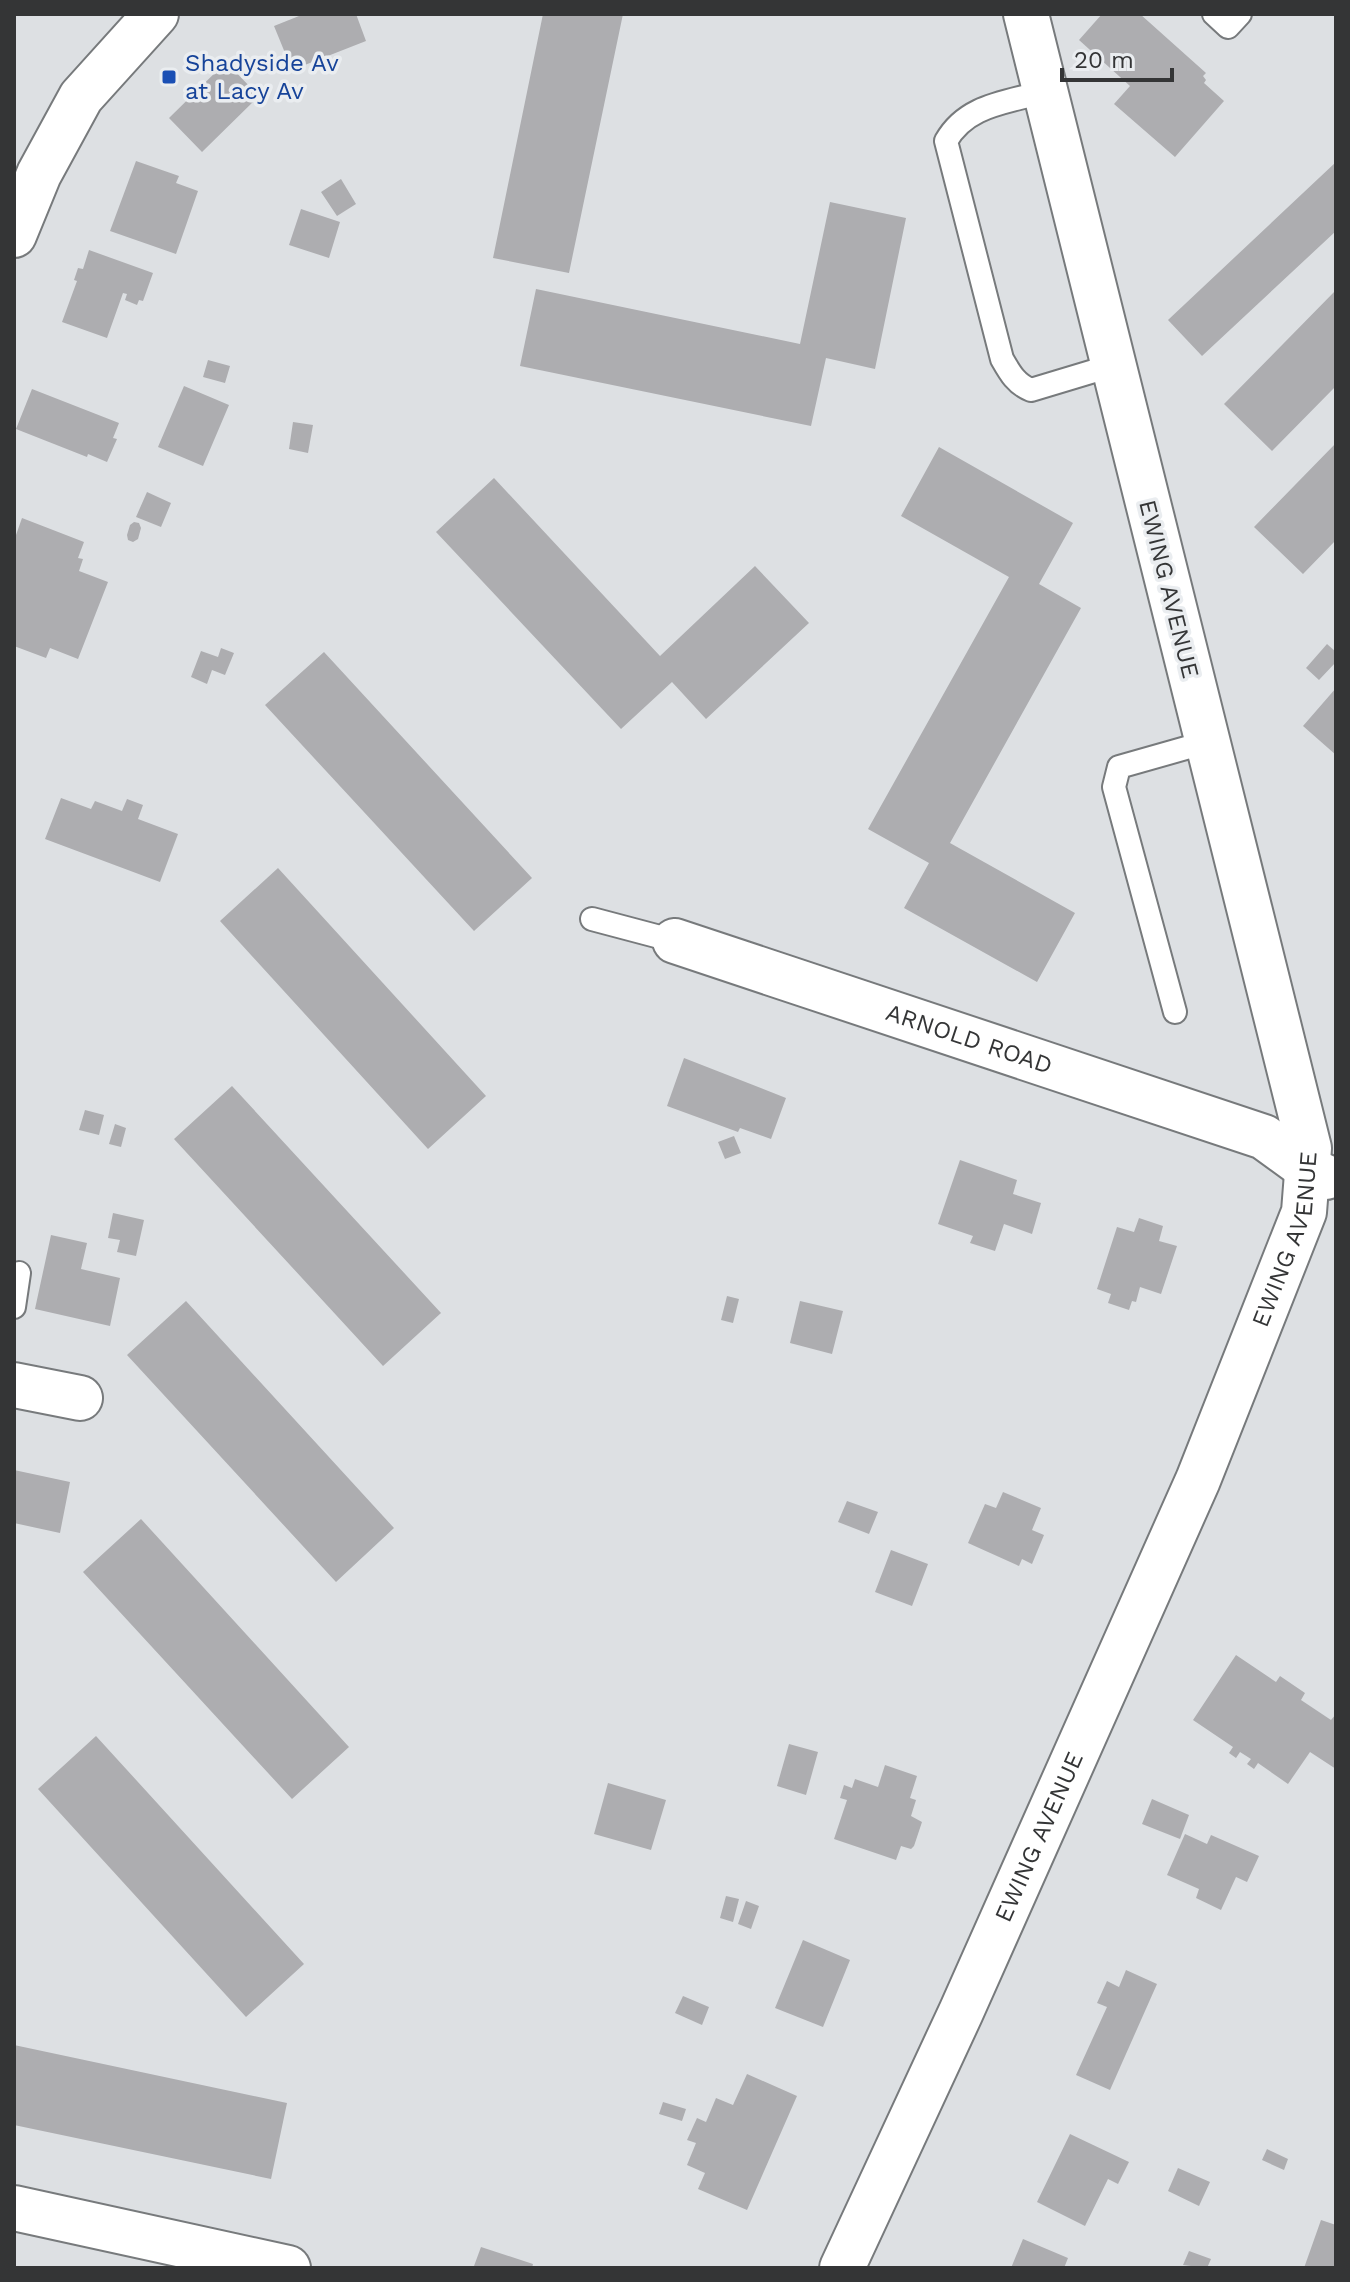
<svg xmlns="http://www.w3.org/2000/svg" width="1350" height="2282" font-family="'Work Sans',sans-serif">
<rect width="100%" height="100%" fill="#dde0e3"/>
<path fill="#adadb0" d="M304 14H356L366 41 292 70 274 26Z
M543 14H623L569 273 493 258Z
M1102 14H1140L1206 73 1203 76 1206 80 1204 83 1224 101 1175 157 1114 104 1130 86 1079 40Z
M226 62 259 96 202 152 169 118Z
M136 161 179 176 176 183 198 191 176 254 110 231Z
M1336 162V231L1202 356 1168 320Z
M341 179 356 204 337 216 321 192Z
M830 202 906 218 875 369 826 358 811 426 520 366 536 289 800 344Z
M301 209 340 222 329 258 289 245Z
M89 250 153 273 143 301 139 300 137 305 125 300 127 294 123 293 107 338 62 322 77 281 74 280 78 268 83 269Z
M1336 290V386L1272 451 1224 404Z
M208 360 230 366 225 383 203 377Z
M184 386 229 405 203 466 158 447Z
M32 389 119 423 113 438 117 439 107 462 88 454 87 457 16 429Z
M293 422 313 425 308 453 289 449Z
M1336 443V540L1303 574 1254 527Z
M939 447 1073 523 1039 584 1081 608 950 843 1075 913 1037 982 904 908 929 863 868 829 1009 577 901 516Z
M494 478 660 656 755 566 809 623 706 719 672 682 621 729 436 532Z
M147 492 171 503 161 527 136 517Z
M22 518 84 542 78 558 83 559 79 571 108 582 78 659 50 648 46 658 14 646V535H16Z
M134 522 139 523 141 528 138 539 133 542 128 540 127 535 130 525Z
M1327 644 1336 652V662L1319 680 1306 668Z
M221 648 234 653 225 675 212 670 207 684 191 677 201 651 218 657Z
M324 652 532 878 474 931 265 705Z
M1336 688V755L1303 726Z
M61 798 91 809 95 801 122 811 127 799 143 805 138 819 178 834 160 882 45 839Z
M278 868 486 1096 428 1149 220 921Z
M684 1058 786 1098 771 1139 740 1128 738 1132 667 1106Z
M232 1086 441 1313 383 1366 174 1139Z
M85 1110 104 1115 99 1135 79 1130Z
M115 1124 126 1128 121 1147 109 1144Z
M734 1136 741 1153 725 1159 718 1142Z
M960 1160 1017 1180 1013 1194 1041 1203 1032 1234 1004 1224 995 1251 970 1243 973 1236 938 1224Z
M113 1213 144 1220 136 1256 117 1252 120 1240 108 1238Z
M1139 1218 1163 1226 1159 1241 1177 1246 1161 1294 1140 1287 1136 1302 1132 1301 1129 1310 1108 1303 1111 1294 1097 1289 1117 1227 1134 1232Z
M51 1235 87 1243 81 1269 120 1278 110 1326 35 1309Z
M727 1296 739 1299 733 1323 721 1320Z
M186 1301 394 1528 336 1582 127 1355Z
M800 1301 843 1311 832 1354 790 1343Z
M14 1470 70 1482 60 1533 14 1523Z
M1003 1492 1041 1508 1032 1530 1044 1535 1032 1564 1022 1559 1019 1566 968 1543 985 1504 996 1508Z
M847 1501 878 1512 869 1534 838 1522Z
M141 1519 349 1747 292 1799 83 1572Z
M891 1550 928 1564 912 1606 875 1592Z
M1236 1655 1276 1682 1280 1676 1305 1693 1301 1700 1331 1720 1336 1714V1769L1310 1752 1288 1784 1258 1763 1254 1769 1247 1764 1251 1759 1240 1752 1236 1758 1229 1753 1233 1747 1193 1720Z
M96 1736 304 1964 246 2017 38 1789Z
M789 1744 818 1752 806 1795 777 1786Z
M885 1765 917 1776 910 1798 916 1800 911 1816 922 1822 914 1846 911 1849 901 1846 896 1860 834 1839 847 1800 840 1798 844 1785 852 1788 855 1779 878 1787Z
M608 1783 666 1800 651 1850 594 1834Z
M1152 1799 1189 1815 1180 1839 1142 1824Z
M1185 1834 1207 1844 1211 1835 1259 1856 1247 1882 1236 1877 1221 1910 1196 1898 1199 1889 1167 1875Z
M726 1896 739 1899 733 1922 720 1918Z
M746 1901 759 1906 751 1929 738 1924Z
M803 1940 850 1960 823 2027 775 2008Z
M1126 1970 1157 1984 1110 2090 1076 2075 1107 2007 1097 2003 1107 1981 1119 1987Z
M683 1996 709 2007 702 2025 675 2013Z
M14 2045 287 2103 271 2179 14 2125Z
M747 2074 797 2096 747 2210 698 2189 705 2173 687 2165 696 2143 687 2140 697 2118 706 2122 716 2098 733 2105Z
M663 2102 686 2109 682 2121 659 2114Z
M1070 2134 1129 2162 1118 2184 1108 2179 1085 2226 1037 2202Z
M1267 2149 1288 2159 1284 2170 1262 2160Z
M1178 2168 1210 2182 1199 2206 1168 2191Z
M1321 2220 1336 2225V2268H1304Z
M1023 2239 1068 2258 1064 2268H1011Z
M481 2247 533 2264 532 2268 474 2266Z
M1189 2251 1211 2259 1207 2268 1183 2265Z"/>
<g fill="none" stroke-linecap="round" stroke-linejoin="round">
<g stroke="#777a7c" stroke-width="26">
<path id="lane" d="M1214 14 1228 27 1240 14
M1046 91C1007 103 967 104 946 141L1002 359C1010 373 1016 384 1031 390L1114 365
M592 919 675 941
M1175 1012 1114 787 1119 767 1207 742
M14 1307 19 1273"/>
</g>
<g stroke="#777a7c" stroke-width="48">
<g id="street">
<path id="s1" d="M675 941 1264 1137 1308 1169 1326 1177"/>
<path d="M14 1385 80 1398"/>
<path d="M14 2208 288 2268"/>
<path id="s2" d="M842 2268 961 2012 1198 1480 1304 1212 1309 1148 1026 14"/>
</g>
</g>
<g stroke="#777a7c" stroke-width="48">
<path id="secondary" d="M14 235 39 174 81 97 156 14"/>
</g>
<use href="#lane" stroke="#fff" stroke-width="22"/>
<use href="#street" stroke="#fff" stroke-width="44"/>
<use href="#secondary" stroke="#fff" stroke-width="44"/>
</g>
<rect fill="#1a4fb4" stroke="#eaedf0" stroke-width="3" x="161" y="69" width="16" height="16" rx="4"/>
<g text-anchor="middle" stroke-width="7" stroke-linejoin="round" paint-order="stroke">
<g font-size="24" fill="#164399" stroke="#eaedf0" text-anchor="start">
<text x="185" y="71">Shadyside Av<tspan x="185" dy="28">at Lacy Av</tspan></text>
</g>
<g font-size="24" fill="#343536" stroke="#eaedf0">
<text transform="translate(1169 589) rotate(76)" y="8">EWING AVENUE</text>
<text dy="8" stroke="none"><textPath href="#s1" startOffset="310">ARNOLD ROAD</textPath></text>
<text dy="8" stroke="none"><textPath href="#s2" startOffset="1122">EWING AVENUE</textPath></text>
<text dy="8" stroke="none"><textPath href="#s2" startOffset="474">EWING AVENUE</textPath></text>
</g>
</g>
<rect width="1350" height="2282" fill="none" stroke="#343536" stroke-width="32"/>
<path d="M1062 68v12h110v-12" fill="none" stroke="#343536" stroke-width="4"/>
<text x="1074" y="68" font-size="24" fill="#343536" stroke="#eaedf0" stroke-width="6" paint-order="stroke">20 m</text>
</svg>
